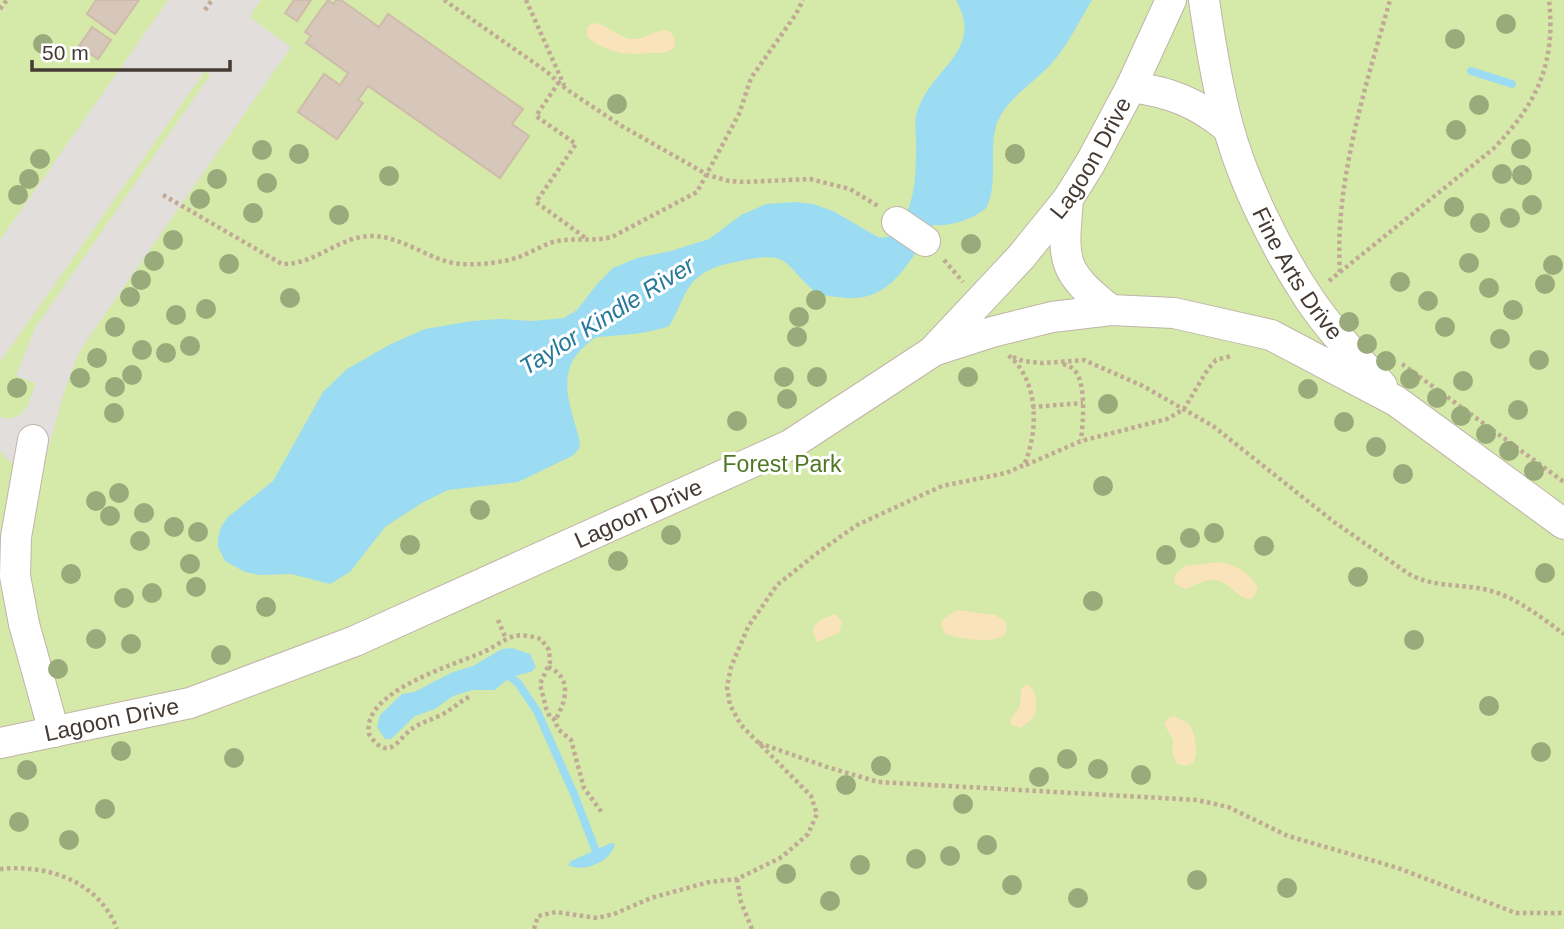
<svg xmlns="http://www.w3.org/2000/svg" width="1564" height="929" font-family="Arial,sans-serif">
<rect width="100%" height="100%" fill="#f2ebe2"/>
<path fill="#d5e9a9" d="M0 0H1564V929H0Z"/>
<path fill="#f9e3bb" d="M592 23C607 23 617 38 633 39 645 39 654 31 665 30 674 33 675 37 675 46 667 55 660 52 649 53 628 56 602 52 587 36V28Z
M1219 562C1236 565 1252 573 1258 589L1255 595 1251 599C1234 599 1232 580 1212 580 1202 580 1194 587 1185 589L1174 583 1175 575 1184 566Z
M957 610 995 615 1005 621 1007 625 1005 635C992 644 961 639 945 634L941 625 943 619Z
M835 614 842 621 839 633 817 642 813 632 814 626 822 619Z
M1027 684C1037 690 1039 706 1034 716 1032 721 1024 725 1020 728L1012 725 1010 720 1020 706 1021 689Z
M1174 716 1189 724C1198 737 1203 776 1176 763L1172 752 1173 740 1164 724 1168 718Z"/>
<path fill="#e2dedb" d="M168 0H261L251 14V18L291 47 87 340 77 357 64 392 42 472 9 461 0 451V417L9 419 20 415 27 407 36 383 16 376 35 328 210 75 205 71 0 362V240Z"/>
<path fill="#9bdcf3" d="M956 0H1092C1079 21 1068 45 1051 64 1035 82 1006 99 997 123 988 148 999 185 986 208 974 219 949 227 933 225 909 262 890 306 838 297 830 296 819 296 813 290 781 261 790 251 740 261 725 264 707 268 696 279 683 291 679 311 669 326 648 334 622 335 599 337 594 337 590 342 586 345 553 372 572 410 580 442L579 449 572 456 518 482 448 490 422 503 385 527 350 572 330 584 291 574 259 575 245 572 225 561 218 547V538L221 527 228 517 273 481 323 392 347 369 389 345 425 329 472 321 501 319 533 321 564 318 577 310 598 283 613 268 637 258 671 251 709 239 741 215 766 204 796 202 813 204 833 211 878 237C888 239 895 235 900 226 916 201 916 172 916 144 916 133 914 121 917 112 931 67 985 52 956 0Z
M512 648 530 654 536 667 531 672C510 677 511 676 495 690H472L453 696 435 709 415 716 391 739H385L377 727 380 715 402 694 414 692 453 672 473 666 502 649Z
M611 843 615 844C611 862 584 873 568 865L571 861Z"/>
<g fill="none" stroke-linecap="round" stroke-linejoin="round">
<path stroke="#9bdcf3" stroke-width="8" d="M1471 71 1512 84
M502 675 511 677 518 683 537 711 574 794 597 854"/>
</g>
<path fill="#d7c7ba" stroke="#cfbbaa" stroke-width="2" d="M96 0H139L115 34 87 14Z
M294 0H311L297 21 285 13Z
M328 0 333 4 336 0H341L379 27 388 14 523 109 512 124 529 136 500 178 368 86 358 100 363 103 337 139 298 112 324 74 340 85 348 73 306 43 311 36 305 32Z
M92 27 111 40 98 59 79 46Z"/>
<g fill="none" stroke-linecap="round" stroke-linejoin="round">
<g stroke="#c1b4a8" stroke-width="32">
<g id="minor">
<path id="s1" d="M1204 0C1210 42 1217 85 1228 126 1243 182 1277 251 1310 300 1331 331 1357 358 1382 386"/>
<path d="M1131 87C1171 92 1197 103 1228 128"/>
<path d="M1068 199C1063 261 1060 270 1111 310"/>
<path d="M897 222 925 241"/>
<path d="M936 350 992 332 1052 317 1111 310 1174 313 1271 335 1396 401 1564 524"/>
<path d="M33 440 16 537 15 576 24 624 54 732"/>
<path id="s2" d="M0 743 190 703 355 641 790 445 932 352 1021 257 1068 199 1091 162 1131 87 1171 0"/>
</g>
</g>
<path stroke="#c0aa95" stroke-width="4.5" stroke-dasharray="3.5 3.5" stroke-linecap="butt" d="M444 0 546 71 566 89 620 125 708 175 729 181 745 182 810 179 850 189 878 206
M526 0 564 85
M0 9 7 0
M205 10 212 0
M559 82 536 116 576 144 536 202 587 239
M163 195 282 264C316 265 340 235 373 236 404 237 430 261 460 264 479 265 501 263 519 257 530 253 541 246 553 242 572 237 593 242 612 237L697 192 739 114 751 78 796 14 803 0
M944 260 963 282
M1340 272C1334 184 1366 85 1390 0
M1329 281 1493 149C1537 104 1556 63 1549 0
M1013 357 1023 361 1042 363 1084 360 1143 386 1213 426 1334 522 1409 574C1432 587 1458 584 1483 589 1514 595 1539 616 1564 634
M1063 364C1066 365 1070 366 1073 369 1087 380 1083 423 1081 440
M1402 364 1564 482
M1032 407 1083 403
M1026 465 1081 441 1167 419 1184 409 1208 369 1216 360 1231 356
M498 620 506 639
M548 667C573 677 566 703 555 720
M469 697C459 702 451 710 441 715 429 721 417 723 407 733 401 738 395 749 385 748 378 747 372 739 369 734 361 692 451 666 481 653 492 649 503 639 515 636 524 634 533 637 541 639L549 650 550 662 540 684 546 708 550 717 555 720 558 729 571 740 584 788 603 814
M759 743 827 767 878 782 1197 800 1228 807 1288 836 1398 868 1516 913H1564
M0 869C47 864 99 881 117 929
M737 879 741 902 752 929
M534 929 538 916 556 912 597 918 614 914 651 898 709 882 737 879 782 857 808 834 817 814 811 796 741 725 730 705 727 687 731 667 748 627 777 585 816 554 857 525 942 486 1006 473 1024 465C1039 431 1039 380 1008 355"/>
<use href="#minor" stroke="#fff" stroke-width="30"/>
</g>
<g fill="#99ab7a">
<circle cx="1506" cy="24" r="10"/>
<circle cx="1455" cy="39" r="10"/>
<circle cx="43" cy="44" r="10"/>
<circle cx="617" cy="104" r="10"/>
<circle cx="1479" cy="105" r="10"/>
<circle cx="1456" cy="130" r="10"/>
<circle cx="1521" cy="149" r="10"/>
<circle cx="262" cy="150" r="10"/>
<circle cx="299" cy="154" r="10"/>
<circle cx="1015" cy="154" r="10"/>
<circle cx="40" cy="159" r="10"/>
<circle cx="1502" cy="174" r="10"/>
<circle cx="1522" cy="175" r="10"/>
<circle cx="389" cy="176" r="10"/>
<circle cx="29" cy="179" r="10"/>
<circle cx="217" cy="179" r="10"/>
<circle cx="267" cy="183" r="10"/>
<circle cx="18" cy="195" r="10"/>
<circle cx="200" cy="199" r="10"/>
<circle cx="1532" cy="205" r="10"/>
<circle cx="1454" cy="207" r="10"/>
<circle cx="253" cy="213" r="10"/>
<circle cx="339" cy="215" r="10"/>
<circle cx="1510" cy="218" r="10"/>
<circle cx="1480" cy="223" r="10"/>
<circle cx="173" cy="240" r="10"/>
<circle cx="971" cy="244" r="10"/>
<circle cx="154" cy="261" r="10"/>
<circle cx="1469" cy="263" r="10"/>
<circle cx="229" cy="264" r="10"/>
<circle cx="1553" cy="265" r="10"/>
<circle cx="141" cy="280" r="10"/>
<circle cx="1400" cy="282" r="10"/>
<circle cx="1545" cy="284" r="10"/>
<circle cx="1489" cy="288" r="10"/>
<circle cx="130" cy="297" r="10"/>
<circle cx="290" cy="298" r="10"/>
<circle cx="816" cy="300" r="10"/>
<circle cx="1428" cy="301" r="10"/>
<circle cx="206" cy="309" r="10"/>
<circle cx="1513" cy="310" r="10"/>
<circle cx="176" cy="315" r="10"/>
<circle cx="799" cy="317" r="10"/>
<circle cx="1349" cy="322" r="10"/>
<circle cx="115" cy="327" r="10"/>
<circle cx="1445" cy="327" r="10"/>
<circle cx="797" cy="337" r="10"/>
<circle cx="1500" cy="339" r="10"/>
<circle cx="1367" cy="344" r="10"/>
<circle cx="190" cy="346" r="10"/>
<circle cx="142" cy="350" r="10"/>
<circle cx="166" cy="353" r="10"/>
<circle cx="97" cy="358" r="10"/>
<circle cx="1539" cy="360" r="10"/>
<circle cx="1386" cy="361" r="10"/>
<circle cx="132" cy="375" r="10"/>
<circle cx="784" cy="377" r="10"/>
<circle cx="817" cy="377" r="10"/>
<circle cx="968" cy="377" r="10"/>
<circle cx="80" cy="378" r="10"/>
<circle cx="1410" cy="379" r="10"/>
<circle cx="1463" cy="381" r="10"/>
<circle cx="115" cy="387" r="10"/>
<circle cx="17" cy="388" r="10"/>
<circle cx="1308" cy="389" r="10"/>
<circle cx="1437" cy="398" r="10"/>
<circle cx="787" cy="399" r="10"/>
<circle cx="1108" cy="404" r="10"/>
<circle cx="1518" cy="410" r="10"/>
<circle cx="114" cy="413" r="10"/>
<circle cx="1461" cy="416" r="10"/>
<circle cx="737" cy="421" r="10"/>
<circle cx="1344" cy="422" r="10"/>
<circle cx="1486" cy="434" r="10"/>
<circle cx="1376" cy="447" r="10"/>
<circle cx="1509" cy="451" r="10"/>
<circle cx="1534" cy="471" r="10"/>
<circle cx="1403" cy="474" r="10"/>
<circle cx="1103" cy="486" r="10"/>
<circle cx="119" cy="493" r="10"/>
<circle cx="96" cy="501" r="10"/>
<circle cx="480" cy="510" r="10"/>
<circle cx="144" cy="513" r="10"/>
<circle cx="110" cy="516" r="10"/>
<circle cx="174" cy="527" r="10"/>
<circle cx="198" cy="532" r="10"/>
<circle cx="1214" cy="533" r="10"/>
<circle cx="671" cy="535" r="10"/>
<circle cx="1190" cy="538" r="10"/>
<circle cx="140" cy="541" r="10"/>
<circle cx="410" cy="545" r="10"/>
<circle cx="1264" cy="546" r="10"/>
<circle cx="1166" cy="555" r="10"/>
<circle cx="618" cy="561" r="10"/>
<circle cx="190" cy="564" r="10"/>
<circle cx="1545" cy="573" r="10"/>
<circle cx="71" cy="574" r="10"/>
<circle cx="1358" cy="577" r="10"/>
<circle cx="196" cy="587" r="10"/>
<circle cx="152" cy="593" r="10"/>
<circle cx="124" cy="598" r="10"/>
<circle cx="1093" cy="601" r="10"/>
<circle cx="266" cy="607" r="10"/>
<circle cx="96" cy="639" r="10"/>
<circle cx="1414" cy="640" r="10"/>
<circle cx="131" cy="644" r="10"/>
<circle cx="221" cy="655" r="10"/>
<circle cx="58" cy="669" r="10"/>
<circle cx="1489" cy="706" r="10"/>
<circle cx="121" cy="751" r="10"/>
<circle cx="1541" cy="752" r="10"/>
<circle cx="234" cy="758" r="10"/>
<circle cx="1067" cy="759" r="10"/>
<circle cx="881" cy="766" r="10"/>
<circle cx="1098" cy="769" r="10"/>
<circle cx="27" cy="770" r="10"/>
<circle cx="1141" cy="775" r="10"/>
<circle cx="1039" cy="777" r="10"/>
<circle cx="846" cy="785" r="10"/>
<circle cx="963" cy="804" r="10"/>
<circle cx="105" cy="809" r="10"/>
<circle cx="19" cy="822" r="10"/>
<circle cx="69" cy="840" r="10"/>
<circle cx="987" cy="845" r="10"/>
<circle cx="950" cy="856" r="10"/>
<circle cx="916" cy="859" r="10"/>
<circle cx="860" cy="865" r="10"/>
<circle cx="786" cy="874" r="10"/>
<circle cx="1197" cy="880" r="10"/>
<circle cx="1012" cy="885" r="10"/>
<circle cx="1287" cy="888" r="10"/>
<circle cx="1078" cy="898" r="10"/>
<circle cx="830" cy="901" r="10"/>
</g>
<g text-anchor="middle" stroke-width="6" stroke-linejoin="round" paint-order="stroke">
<g font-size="23" fill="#443a33" stroke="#fff">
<text dy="8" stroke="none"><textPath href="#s2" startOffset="1269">Lagoon Drive</textPath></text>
<text dy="8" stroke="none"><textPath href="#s1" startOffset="292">Fine Arts Drive</textPath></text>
<text dy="8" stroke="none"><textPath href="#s2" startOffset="681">Lagoon Drive</textPath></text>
<text dy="8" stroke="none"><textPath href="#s2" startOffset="114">Lagoon Drive</textPath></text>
</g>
<g font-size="23" fill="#507724" stroke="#fff">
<text x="782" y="472">Forest Park</text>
</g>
<g font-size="24" font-style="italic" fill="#257a9b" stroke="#fff">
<text transform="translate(607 316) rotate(-32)" y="8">Taylor Kindle River</text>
</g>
</g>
<path d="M32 60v10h198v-10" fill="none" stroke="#443a33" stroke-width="3.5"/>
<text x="42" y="60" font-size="21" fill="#443a33" stroke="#ffffff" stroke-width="5" paint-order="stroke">50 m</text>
</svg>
